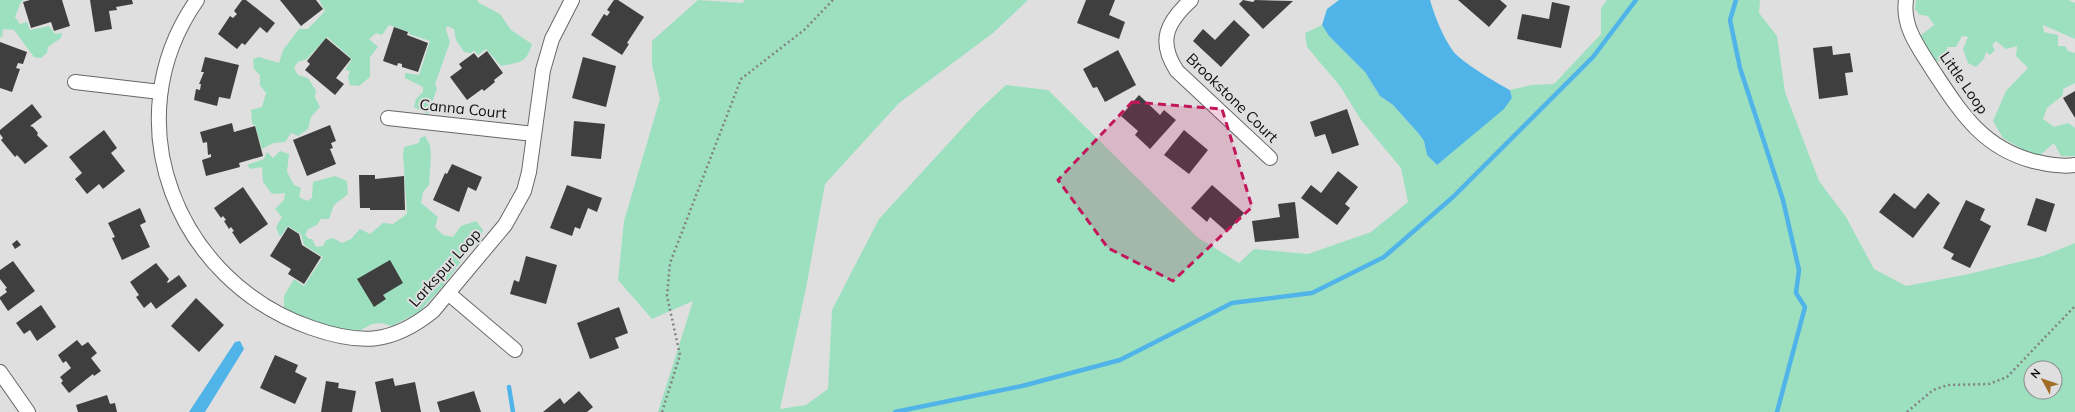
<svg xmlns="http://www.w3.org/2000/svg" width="2075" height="412" font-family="Mulish,sans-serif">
<rect width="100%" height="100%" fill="#dfdfe0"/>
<path fill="#9ce0c0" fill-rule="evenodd" d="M0 0H24L21 2 15 17 20 24 27 22 30 30 49 26 55 34 62 33 61 38 48 47 47 53 41 58 34 57 14 30 3 29 2 38 0 36Z
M319 0H477L479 3 500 14 511 30 532 44C526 64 520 62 501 66L486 49 478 55 474 50 471 53 464 52 456 40 454 29 447 26 446 30 450 42 435 84 437 88 428 114 414 107 416 99 423 92V87L405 78V73L419 75 430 41 409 34V32L389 25 382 35 376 33 369 39 378 47 370 57V77L359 86 350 85 348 77 350 71 345 70 352 59 327 37 307 59 298 62 294 68 298 75 308 78 316 91 315 97 320 107 311 117 308 129 298 136 291 133 285 142 273 143 262 149 255 125 252 124 251 110 262 107 266 93 260 85V75L254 69 253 59 259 57 279 63 283 50 299 29H308L325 11Z
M698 0 742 3 745 0H1028L993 33 899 103 825 184 806 288 780 409 806 405 828 389 832 310 879 219 978 111 1006 85 1048 90 1197 237 1239 263 1254 249 1308 254 1371 232 1408 202 1401 168 1361 120 1340 86 1307 47 1305 33 1322 25 1329 36 1365 72 1380 96 1393 105 1419 134 1424 141 1427 155 1437 165 1512 98 1510 90 1531 85 1554 84 1601 34V8L1607 0H1760L1759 13 1777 36 1785 92 1819 181 1846 217 1874 269 1906 286 1969 274 2043 256 2075 243V412H658L693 301 652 319 618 280 624 221 660 99 652 65V41ZM2031 368H2055V392H2031Z
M1916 0H2068L2075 3V39L2043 25 2044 32 2058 35V46H2065L2068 51 2075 53V83L2063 89V95L2047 108 2043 119 2054 127 2068 123 2075 128V156H2061L2054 143 2040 155 2027 152 2003 138 1993 121 2006 91 2028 68 2016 56 2017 46 2006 49 1996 41 1992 45 1995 50 1990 55 1986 52 1984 59 1976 67 1968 63 1963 49 1968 37 1962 36 1956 47H1947V57L1941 61H1935L1920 36 1934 25 1928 16 1920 15 1915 9Z
M425 136 430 145 431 157 429 185 423 192 421 203 438 217 435 227 443 235 453 237 461 226 476 221 483 230 480 242 471 247 444 285 419 312 392 326 382 323 372 324 359 331 316 326 284 310V296L294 279 304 286 323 257 304 245 301 234 288 226 280 237 276 227 282 217 275 209 284 200 285 193 272 194 263 182 262 167 250 169 247 165 264 159 267 152 273 158 280 151 289 154 287 172 294 185 301 188 299 197 307 201 312 198 313 182 335 176 347 181 348 194 334 205 329 219H321L317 225 308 229 305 235 309 239H312L316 247 323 246 326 240 333 238 342 243 351 239 360 229 370 234 383 223 393 224 407 214 403 154 404 147 419 143 420 138Z"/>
<path fill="#50b4e8" d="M1339 0H1430C1435 17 1443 37 1453 51 1460 61 1498 84 1510 90L1512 98 1504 109 1437 165 1427 155 1424 141 1419 134 1393 105 1380 96 1365 72 1329 36 1322 25 1327 9Z
M240 341 244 349 205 412H189L235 342Z"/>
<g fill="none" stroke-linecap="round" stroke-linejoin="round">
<path stroke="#50b4e8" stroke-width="4.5" d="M1736 0 1730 20 1740 68 1783 200 1799 270 1796 293 1805 307 1777 412
M509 387 513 412
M895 412 1022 386 1120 360 1232 303 1312 293 1384 257 1453 197 1593 57 1636 0"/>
</g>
<path fill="#403f40" d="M30 0H62L70 26 54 31 51 22 31 28 23 2Z
M90 0H132L133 4 116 7 117 10 109 11 112 29 95 32Z
M242 0H246L275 23 267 33 260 27 245 45 242 43 237 49 218 34 230 16 233 18 237 14 234 11Z
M280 0H316L323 9 301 26Z
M614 0H618L644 17 627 43 629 44 622 55 591 35 604 14 607 16 610 12 607 10Z
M1086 0H1115L1109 15 1125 22 1119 39 1077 23Z
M1243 0 1253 2 1255 0 1293 1 1263 29 1239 4Z
M1458 0H1500L1507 6 1489 27Z
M1552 2 1570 6 1561 48 1517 39 1522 14 1549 19Z
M1234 20 1250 35 1221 67 1193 41 1203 29 1215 40Z
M394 27 408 32 407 35 428 43 418 72 402 67V64L398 63 397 66 383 61Z
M326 38 351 59 336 78 344 84 335 95 305 70 310 64 307 61Z
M0 42 27 52 23 64 18 63 16 68 20 69 12 92 0 88Z
M1832 46 1833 55 1850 53 1853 72 1845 73 1848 95 1819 99 1813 48Z
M1118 50 1136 85 1105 102 1097 87 1093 88 1083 69Z
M487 51 503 73 494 80 495 82 484 91 482 89 467 100 450 77 462 68 459 64 474 53 478 58Z
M205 57 239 65 230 99 219 97 217 106 194 100 196 89 200 90 201 84H199L204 72H201Z
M583 57 616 66 606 107 572 98Z
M2075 91V118L2063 98Z
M1139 95 1160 115 1164 110 1176 120 1150 149 1135 135 1138 131 1121 116Z
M32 104 42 117 30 126 33 127 38 133 37 135 48 146 25 164 17 155 15 157 1 140 3 138 0 134V130Z
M1347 109 1359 145 1332 154 1325 134 1315 137 1310 122Z
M574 121 605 124 601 159 571 156Z
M232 123 234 132 255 126 263 156 239 163 240 167 206 176 202 160 211 157V154L208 155 207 142 203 143 200 132Z
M330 125 336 141 331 143 333 148 330 149 336 164 307 176 293 140Z
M104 130 117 148 111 153 125 171 103 189 99 184 87 194 75 179 82 173 69 157Z
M1184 130 1208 150 1189 174 1164 155Z
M452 164 482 177 476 191 468 187 459 212 433 200 445 173 447 174Z
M1338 171 1358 187 1345 204 1350 208 1337 225 1301 198 1311 185 1321 193Z
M359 175H375V179L404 176 405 210H370V208H360Z
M567 185 602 198 597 212 588 208 580 229 575 227 572 236 550 228Z
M1212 185 1244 213 1227 232 1210 217 1207 222 1191 208Z
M243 187 268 224 240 244 232 232 234 231 231 227 229 229 224 221 226 220 223 216 221 218 214 208Z
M1894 193 1915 209 1928 193 1940 203 1913 238 1879 212Z
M2036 198 2055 204 2046 232 2027 225Z
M1966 200 1985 209 1980 220 1991 226 1970 268 1951 259 1954 254 1943 248Z
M1295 202 1299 238 1255 242 1252 221 1280 217 1278 204Z
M140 208 146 222 140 225 150 247 122 260 112 238 115 237 108 223Z
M288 227 299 234 302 245 321 257 304 284 288 274 291 269 270 256Z
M17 240 21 245 15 249 12 244Z
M526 256 557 265 546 304 510 294 514 280 519 282Z
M390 260 403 283 383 295 386 299 374 307 357 279Z
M13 261 35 291 8 311 0 299V297L7 292 5 289 7 288 0 279V270Z
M156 263 169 279 167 282 168 283 179 275 187 286 156 309 151 302 144 308 136 297 139 295 130 282Z
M196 298 224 325 199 352 171 326Z
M41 305 56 327 37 341 30 330 24 334 16 323Z
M619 307 628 333 615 338 619 348 590 359 577 323Z
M77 340 82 346 88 342 97 353 91 358 101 371 94 376 93 374 69 393 61 383 63 381 60 377 71 368 66 361 63 363 58 355Z
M275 355 298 365 295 372 307 378 295 404 260 388Z
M393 378 395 386 415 382 421 412H381L375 382Z
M326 381 339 383 338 388 356 391 352 412H321Z
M474 391 481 412H440L437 402Z
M579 391 593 407 587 412H543L560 398 564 404Z
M107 395 110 404 115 403 117 412H78L76 405Z"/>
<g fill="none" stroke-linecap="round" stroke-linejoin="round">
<g stroke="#676769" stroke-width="16">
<path id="minor" d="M197 0C112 121 177 282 312 328 361 345 392 344 433 311L505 225 524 191 529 172 543 70 552 39 572 0
M1191 0C1167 22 1157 41 1177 71L1270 158
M1906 0C1902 27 1919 48 1932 69 1960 111 1981 147 2033 161 2047 164 2061 167 2075 165
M75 82 160 92
M388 118 534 134
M448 293 515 350
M0 372 28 412"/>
</g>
<path stroke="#828283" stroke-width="2.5" stroke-dasharray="2 3" stroke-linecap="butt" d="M662 412 680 355 667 296 670 263 741 79 804 30 833 0
M1907 412 1933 390 1948 385 1989 384 2007 377 2075 306"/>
<use href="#minor" stroke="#fff" stroke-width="14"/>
</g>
<path fill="#c2185b" fill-opacity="0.2" stroke="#c2185b" stroke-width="3" stroke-dasharray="8 5" stroke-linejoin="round" d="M1132 102 1222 109 1252 207 1173 281 1108 248 1058 180Z"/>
<g text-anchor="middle" stroke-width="4" stroke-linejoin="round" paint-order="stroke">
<g font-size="15" fill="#0e0e0f" stroke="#dfdfe0">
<text transform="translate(1964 83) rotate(55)" y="5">Little Loop</text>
<text transform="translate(1232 98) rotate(44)" y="5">Brookstone Court</text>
<text transform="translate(463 109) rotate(6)" y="5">Canna Court</text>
<text transform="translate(445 268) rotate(-48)" y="5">Larkspur Loop</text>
</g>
</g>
<g transform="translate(2043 380) rotate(310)"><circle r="19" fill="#dfdfe0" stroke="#8b8b8c"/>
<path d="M0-3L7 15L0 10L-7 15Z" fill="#a16c25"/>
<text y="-6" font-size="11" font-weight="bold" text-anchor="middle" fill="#0e0e0f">N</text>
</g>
</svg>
